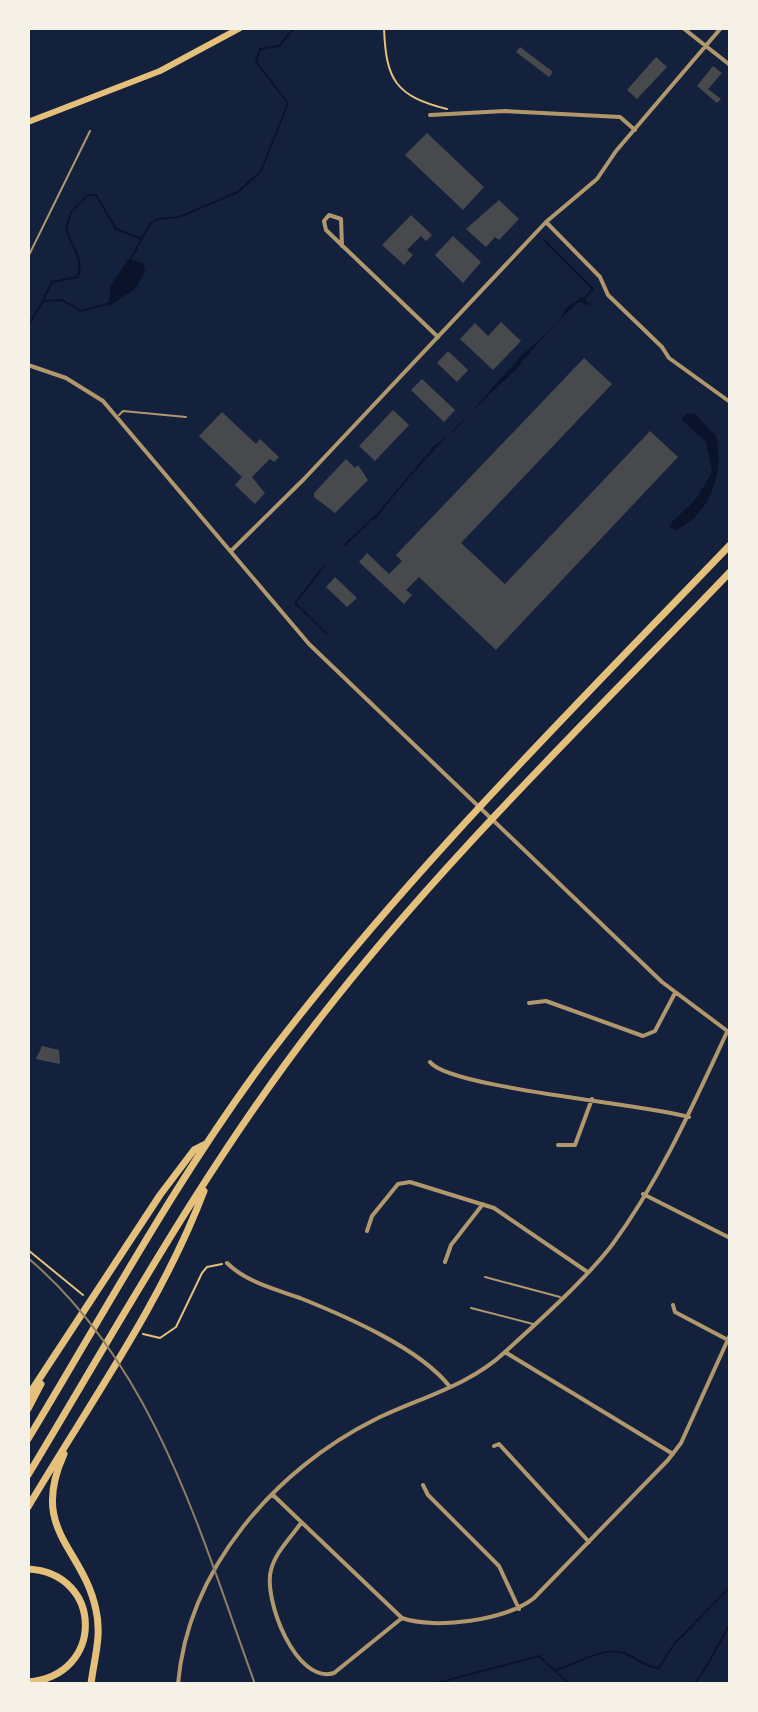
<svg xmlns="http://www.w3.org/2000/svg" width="758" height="1712" font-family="'Open Sans',sans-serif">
<rect width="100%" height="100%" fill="#14213d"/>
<path fill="#0b132b" d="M128 259 143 263 145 271 135 289 108 307 111 285Z
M582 297 592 306 579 302C567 311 525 356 518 368 466 415 417 465 375 520L373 518 434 446 455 430 521 356 560 321 566 308Z
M688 413 695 414 716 436C725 471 710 516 675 530L669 527 670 524 696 499 712 472 706 442 681 419Z"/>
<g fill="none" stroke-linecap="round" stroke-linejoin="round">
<path stroke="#0b132b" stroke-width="2" d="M545 241 593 289 584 299
M130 260 150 224 158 219 179 217 238 192 261 171 288 103 256 62 260 49 279 46 294 28
M43 300 52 282 78 277C84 257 71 247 66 229L71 212 88 195H96L116 229 142 239
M28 326 43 301 62 300 81 311 110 303
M345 545 373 518
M324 566 295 603 326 633
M556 1670C576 1664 604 1646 624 1653 638 1658 644 1667 659 1668L674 1644 730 1587
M433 1684 539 1656 569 1684
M694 1684C707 1671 719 1641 730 1624"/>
</g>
<path fill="#48494c" d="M520 47 553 72 549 77 516 52Z
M656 57 667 67 637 99 627 90Z
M713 66 722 73 708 89 721 99 717 103 697 86Z
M427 133 484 187 463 210 405 155Z
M499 200 519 219 499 240 495 237 486 247 466 229Z
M411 215 432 235 426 241 421 236 407 250 413 255 404 265 382 245Z
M453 236 481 262 463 283 435 255Z
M501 322 521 341 493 370 460 339 475 323 488 336Z
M448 351 468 370 457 382 437 363Z
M584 358 612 384 461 543 505 584 650 431 678 457 496 650 419 577 406 590 412 595 404 604 359 562 367 553 389 574 402 561 396 555Z
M422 379 455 410 444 422 411 390Z
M393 410 409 425 375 461 359 446Z
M222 412 256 444 260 439 279 457 274 462 270 459 252 477 265 493 255 504 235 485 242 477 199 436Z
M346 459 355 468 358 465 368 480 335 513 314 497V493Z
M335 577 357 598 347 607 326 587Z
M42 1046 59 1050 60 1064 36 1059Z"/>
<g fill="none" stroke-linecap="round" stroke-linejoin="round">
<path stroke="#e5c07b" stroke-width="2" d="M384 28C386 81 396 96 447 109
M28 1250 83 1295
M143 1334 160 1338 176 1327 202 1273 207 1267 222 1264"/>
<path stroke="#b1986c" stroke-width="2" d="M28 257 90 131
M119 415 123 411 186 417
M485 1277 560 1297
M471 1308 533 1324"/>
<path stroke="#b1986c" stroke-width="4" d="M683 28 730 65
M430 115 505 111 620 117 635 130
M546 222 600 277 608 295 662 347 669 358 730 402
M342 246 341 219 329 215 324 221 326 230 438 337
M28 365 66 378 103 401 309 644 662 982 730 1033
M231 551 304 479 546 222 597 179 616 151 721 28
M529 1003 546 1001 643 1036 655 1031 675 993
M430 1062C449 1088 646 1104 689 1117
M558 1145H575L592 1099
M643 1194 730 1238
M367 1231 372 1216 398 1184 410 1182 494 1208 586 1271
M445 1262 451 1245 483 1204
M227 1263C246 1282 275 1289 300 1298 345 1316 420 1348 450 1387
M673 1305 675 1312 728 1340
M505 1352 673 1454
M494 1446 499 1444 589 1542
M423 1485 428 1495 499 1566 519 1609
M273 1495 402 1618C435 1630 507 1620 534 1598L668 1460 681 1443 730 1335
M301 1523C291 1537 275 1553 271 1570 263 1599 296 1685 334 1673L402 1618
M178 1684C188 1569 275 1469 376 1419 419 1398 469 1386 505 1352 538 1322 585 1280 612 1245 660 1180 693 1105 727 1032"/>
<path stroke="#e5c07b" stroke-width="6" d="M28 122 160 71 240 28"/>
<path stroke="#e5c07b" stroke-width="7" d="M28 1396 160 1195 194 1150 206 1144
M28 1409 41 1384
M28 1439C106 1310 178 1176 268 1056 407 873 571 711 730 545
M64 1454C29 1531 83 1547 96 1610 102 1636 94 1659 91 1684
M28 1475C120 1322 207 1164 317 1022 441 861 590 719 730 572
M28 1507C89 1404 161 1304 204 1191
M28 1569C104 1573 105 1676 28 1682"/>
<path stroke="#918062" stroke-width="2" d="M28 1258C155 1366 200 1533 255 1684"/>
</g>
<rect width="758" height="1712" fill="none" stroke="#f6f1e7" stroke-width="60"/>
</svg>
